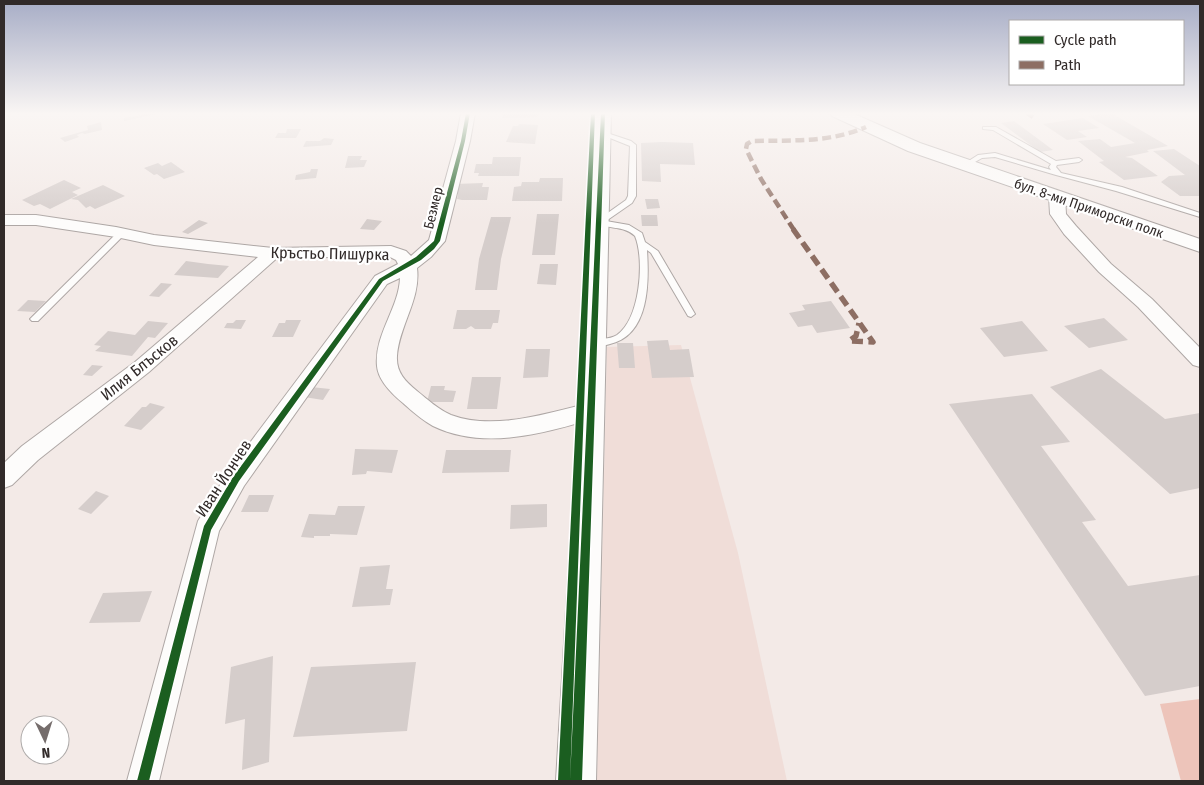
<svg xmlns="http://www.w3.org/2000/svg" width="1204" height="785" font-family="'Fira Sans Condensed',sans-serif">
<rect width="100%" height="100%" fill="#f3eae7"/>
<path fill="#f0ddd8" d="M681 345 738 553 787 781H597L607 347Z"/>
<path fill="#edc4ba" d="M1200 699V781H1181L1160 704Z"/>
<path fill="#d5cdcb" d="M153 113V115L124 121V118Z
M503 113H539L537 117 502 118Z
M1111 113 1168 146 1147 150 1149 152 1125 157 1132 158 1158 176 1124 180 1099 162 1104 161 1078 141 1100 139 1111 147 1135 143 1088 116Z
M1083 118 1099 128 1078 131 1087 137 1067 140 1043 124Z
M1014 121 1053 150 1040 152 1001 123Z
M101 122 102 130 85 134 82 133 77 135 79 137 65 142 60 138 88 130 87 126Z
M519 124 538 125 535 144 506 142 513 126H518Z
M287 129H301L296 138H275L278 133H286Z
M324 138 334 139 331 145 303 147 306 141H320Z
M662 142 693 143 695 165 660 164 661 182 642 181 641 143Z
M1174 149 1200 166V196H1180L1161 182 1169 176 1185 175 1153 151Z
M348 156H362L360 160H367L364 167 345 168Z
M493 157H521L519 176H478L479 173H474L476 164H492Z
M171 162 185 172 164 179 157 174 154 175 144 168 158 163 162 166Z
M311 169H318L316 178 295 180 296 175 310 172Z
M540 178H563L562 201H512L514 187 521 186 522 182H539Z
M64 180 81 188 72 192 78 195 50 209 40 204 34 206 22 200Z
M483 183 482 187H489L487 200H462L457 199 458 194H453L455 184Z
M103 185 125 196 95 209 90 206 86 208 78 200 71 199Z
M645 199H658L660 208 647 209Z
M537 214H559L555 255H532Z
M641 215H657L658 226H642Z
M491 217H511L501 259 497 290H475L479 259Z
M367 219 382 221 374 230 360 229Z
M199 220 208 223 188 234 182 232Z
M186 261 208 264 229 266 218 278 174 275Z
M540 264H558L556 285 537 284Z
M161 283 172 284 159 297 149 296Z
M28 300 46 301 35 312 17 311Z
M831 301 850 328 817 333 812 325 798 327 789 313 805 310 802 305Z
M457 310H500L498 323H493L491 329H475L471 326 466 329H453Z
M1104 318 1128 340 1089 348 1064 326Z
M236 320H246L241 329 224 328 227 323H233Z
M286 320H301L293 337H272L279 323H285Z
M148 321 168 323 155 338 148 337 132 356 95 351 101 346 94 345 108 331 135 335Z
M1022 321 1048 351 1004 357 980 328Z
M668 340 670 350 689 349 694 377 652 378 647 341Z
M617 343H633L635 368H619Z
M526 349H550L548 377 523 378Z
M92 365 103 366 92 376 83 375Z
M1101 369 1165 419 1200 413V488L1170 494 1050 387Z
M472 377H501L497 409H467Z
M431 386H445L444 390 456 391 453 402H427Z
M311 387 330 389 323 400 304 397Z
M1032 394 1070 442 1041 446 1096 520 1082 522 1128 586 1200 575V686L1145 696 949 404Z
M150 403 165 407 141 430 124 426 142 407H146Z
M355 449 398 450 392 473 367 471 366 474 352 475Z
M446 450H511L509 472 442 473Z
M96 491 109 496 91 514 78 509Z
M249 495H274L268 512H241Z
M547 504V527L510 529 511 505Z
M338 506H365L357 535 330 534V536H314V538L301 537 309 514 335 515Z
M390 565 386 589H393L390 605 352 607 360 567Z
M152 591 140 622 89 623 103 593Z
M273 656 269 762 242 770 245 719 225 724 231 667Z
M416 662 407 731 293 737 311 667Z"/>
<g fill="none" stroke-linecap="round" stroke-linejoin="round">
<g stroke="#aea7a5" stroke-width="2">
<path id="service" d="M983 127H996L1056 161 1079 158 1082 160 1079 162 1057 165 1056 167 1061 173 1122 187 1200 213V217L1116 191 1056 175 995 157 982 158 968 166H964V164L978 155 995 153 1051 170 1049 167 1051 164 993 130 983 129Z
M600 132H604L631 141 636 145V196L632 203 606 221 629 225 642 233 645 242 658 251 695 314 691 317 688 316 651 253 647 250C649 281 650 335 610 344 604 346 597 347 591 345L589 343 591 341C599 338 609 340 617 335 640 319 645 260 635 236 624 225 607 230 595 222L626 200 628 196 630 146 600 134Z
M119 231H125L126 233 38 321H32L30 319 32 317Z"/>
</g>
<g stroke="#aea7a5" stroke-width="2">
<path id="minor" d="M461 113H475L470 141 445 241 431 257 417 268C421 299 399 326 397 356 396 372 405 381 417 391 427 399 439 410 451 415 494 431 548 413 590 403L598 405 601 411 598 417C547 433 484 451 433 426 422 420 412 411 403 403 392 394 378 380 377 366 374 335 399 308 400 278L387 284 244 486 219 531 159 781H127L198 521 228 472 375 276 398 264 396 260 388 256 277 258 149 372 38 460 12 485 4 488V463L22 446 135 362 258 257 154 245 116 237 36 225H4V215H36L116 227 154 235 273 248 391 246 406 251 411 256 429 240 456 141Z
M1057 192 1063 194 1065 197 1066 214 1076 226 1111 264 1152 299 1200 348V367L1193 365 1138 307 1099 272 1064 234 1050 214 1049 197 1051 194Z"/>
</g>
<g stroke="#aea7a5" stroke-width="2">
<path id="tertiary" d="M595 113H611L596 781H556Z
M830 113H852L920 143 1200 239V252L908 151 832 116Z"/>
</g>
<use href="#service" fill="#fdfcfb" fill-rule="evenodd"/>
<use href="#minor" fill="#fdfcfb" fill-rule="evenodd"/>
<use href="#tertiary" fill="#fdfcfb" fill-rule="evenodd"/>
<path stroke="#8d6e63" stroke-width="4.5" stroke-dasharray="9 4.5" stroke-linecap="butt" d="M1027 113 1033 117
M794 230 761 179 746 149 747 144 752 141C792 140 829 143 866 127"/>
<path stroke="#8d6e63" stroke-width="5.5" stroke-dasharray="11 5.5" stroke-linecap="butt" d="M793 229 873 342 849 341 856 336 859 323"/>
<g stroke="#fff" stroke-width="3">
<path id="cycleway" d="M466 113H470L465 141 440 241 434 249 421 260 383 281 239 481 211 530 149 781H137L204 526 233 477 379 279 416 257 434 241 461 141Z
M591 113H595L570 781H558Z
M601 113H605L582 781H570Z"/>
</g>
<use href="#cycleway" fill="#1b5e20" fill-rule="evenodd"/>
</g>
<linearGradient id="sky" x2="0" y2="1"><stop stop-color="#a7adc6"/><stop offset="0.51" stop-color="#faf6f4"/><stop offset="1" stop-color="#faf6f4" stop-opacity="0"/></linearGradient>
<rect width="1204" height="223" fill="url(#sky)"/>
<g text-anchor="middle" stroke-width="4.5" stroke-linejoin="round" paint-order="stroke">
<g font-size="14" fill="#312a29" stroke="#fff">
<text transform="translate(433 208) rotate(-76)" y="5">Безмер</text>
<text transform="translate(1089 208) rotate(19)" y="5">бул. 8-ми Приморски полк</text>
</g>
<g font-size="16" fill="#312a29" stroke="#fff">
<text transform="translate(330 253) rotate(1)" y="6">Кръстьо Пишурка</text>
<text transform="translate(139 367) rotate(-39)" y="6">Илия Блъсков</text>
<text transform="translate(223 478) rotate(-57)" y="6">Иван Йончев</text>
</g>
</g>
<rect width="1204" height="785" fill="none" stroke="#312a29" stroke-width="10"/>
<rect x="1009" y="20" width="175" height="65" fill="#ffffff" stroke="#adaaa9"/>
<rect x="1019" y="36" width="25" height="8" fill="#1b5e20" stroke="#adaaa9"/>
<text x="1054" y="45" font-size="15" fill="#312a29">Cycle path</text>
<rect x="1019" y="61" width="25" height="8" fill="#8d6e63" stroke="#adaaa9"/>
<text x="1054" y="70" font-size="15" fill="#312a29">Path</text>
<g transform="translate(45 740) rotate(176)"><circle r="24" fill="#ffffff" stroke="#adaaa9"/>
<path d="M0-4L9 19L0 12L-9 19Z" fill="#756d6c"/>
<text y="-8" font-size="14" font-weight="bold" text-anchor="middle" fill="#312a29">N</text>
</g>
</svg>
